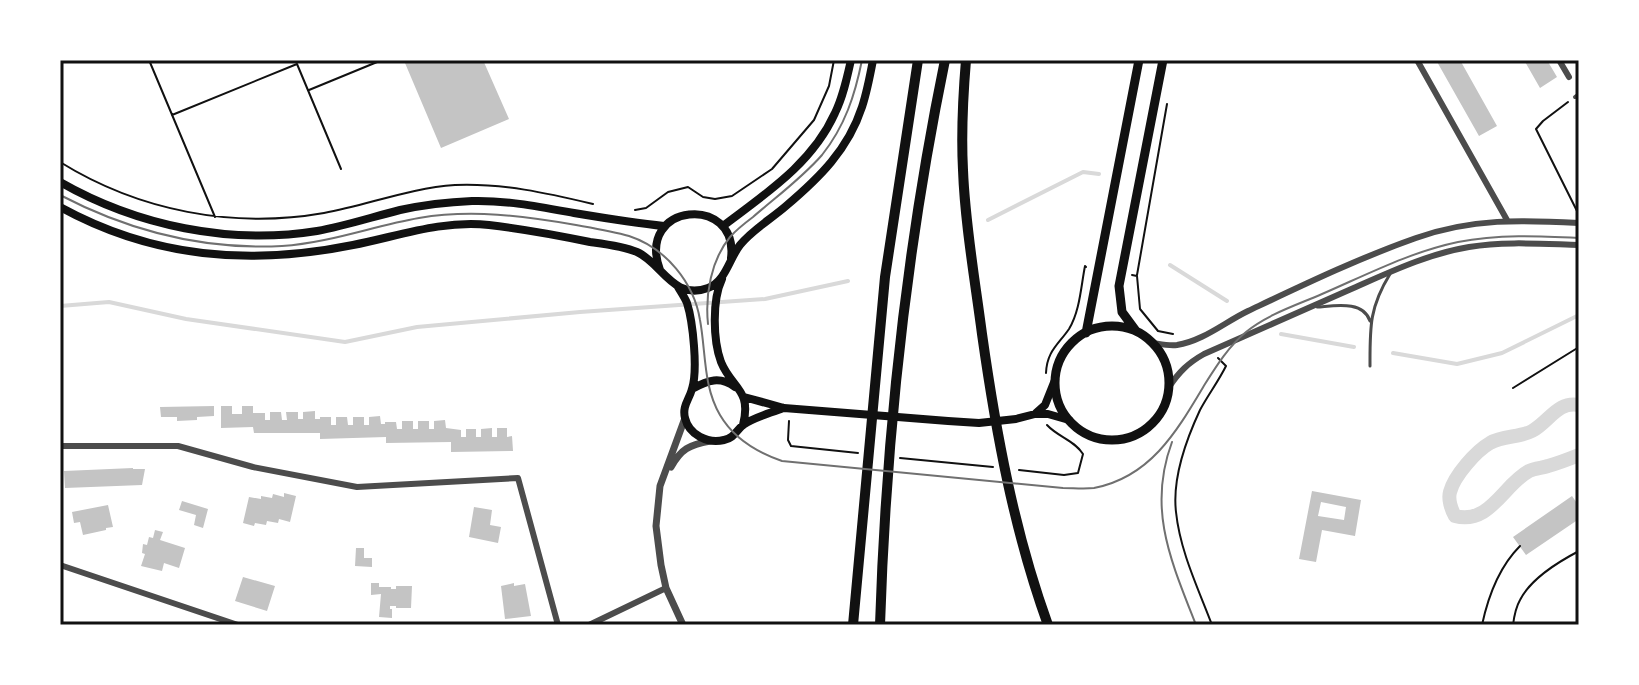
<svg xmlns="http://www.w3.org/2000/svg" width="1639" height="685" font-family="'Varela Round',sans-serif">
<rect width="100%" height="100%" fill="#fff"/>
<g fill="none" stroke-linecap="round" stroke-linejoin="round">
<path stroke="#d9d9d9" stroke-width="4" d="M988 220 1083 172 1099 174
M1170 265 1227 301
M60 306 109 302 186 319 345 342 417 327 580 312 765 299 848 281
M1281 334 1354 347
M1393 353 1457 364 1502 353 1579 315"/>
<path stroke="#d9d9d9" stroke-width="14" d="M1579 405C1557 401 1550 421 1532 431 1519 438 1503 435 1490 443 1476 451 1454 476 1450 492 1448 499 1451 509 1455 516 1490 525 1503 485 1529 471 1535 468 1542 468 1548 466 1559 463 1569 459 1579 455"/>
</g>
<path fill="#c4c4c4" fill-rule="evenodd" d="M411 60H483L509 119 441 148 405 63Z
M1436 60H1460L1497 126 1479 136Z
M1524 60H1547L1557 77 1540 88Z
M214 406V416L197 417V420L177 421V417H161L160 407Z
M221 406H232V414H242V406H253V413H265V420H270V412H281L282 420H287L286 412H298V419H303V412L315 411V419H320V417H331V425H336V417H347L348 425H353V417H364V425H369V417L380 416 381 424H385V422H396L397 429H402V421H413V429H418V421H429V429H434V421L445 420 446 428 461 430V437H466V429H476V437H481V429L492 428V437H497V428H507V437L512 436 513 451 451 452V442L386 443V437L320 439V433H254L253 427 221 428Z
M133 468V469H145L142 485 65 488 64 471Z
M1312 491 1361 500 1355 536 1322 530 1316 562 1299 559ZM1321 502 1346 507 1344 520 1318 516Z
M284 493 296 496 290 522 279 519 278 523 267 521 266 525 255 523 254 526 243 523 249 497 261 499V496L272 498 273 494 284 497Z
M1572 496 1579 506V519L1526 555 1513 537Z
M182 501 208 509 203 528 194 525 196 515 179 510Z
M108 505 113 527 106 528V530L83 535 80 522 74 523 72 512Z
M474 507 492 510 490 525 501 527 498 543 469 537Z
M155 530 163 532 160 540 185 548 179 568 164 563 162 571 141 566 145 554 142 553 143 544 147 545 149 537 153 538Z
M356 548H364V558H372V567L355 566Z
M243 577 275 586 267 611 235 601Z
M371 583H379V587H391V589H396V586H412L411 608H396V606H390V609H392V618L379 617 381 594 371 595Z
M514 583V586L525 584 531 616 505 619 501 586Z"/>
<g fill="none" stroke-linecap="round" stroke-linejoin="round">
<path stroke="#111" stroke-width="2" d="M149 60 215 217
M309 90 382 60
M1568 102 1543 121 1536 129 1577 211
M172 115 297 64 341 169
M60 162C139 211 233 229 324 213 368 205 410 188 455 185 502 183 547 193 593 204
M635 210 646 208 668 192 688 187 703 197 715 199 732 196 772 169 814 120 829 86 834 60
M1132 275 1137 276 1140 309 1158 331 1173 334
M1137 275 1167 104
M1046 373C1047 351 1058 345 1069 329 1080 311 1081 286 1085 266L1086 267
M1513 388 1579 347
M789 421 788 440 791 446 858 453
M900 458 993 467
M1019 470 1064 475 1078 473 1083 454C1074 440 1058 437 1047 425
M1212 625C1198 588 1180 551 1176 512 1172 478 1186 440 1200 410 1208 395 1218 382 1226 366L1218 358
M1482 625C1488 597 1499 567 1520 546
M1513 625C1514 617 1516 607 1520 600 1531 578 1558 562 1579 551"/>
<path stroke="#4c4c4c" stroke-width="3" d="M1317 307C1334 306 1363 300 1370 321
M1370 366C1370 328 1369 308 1390 274"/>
<path stroke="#4c4c4c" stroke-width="4" d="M1575 97 1579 94"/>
<path stroke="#4c4c4c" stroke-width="6" d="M1417 60 1507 220
M1559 60 1569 77
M1153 343C1160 344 1169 346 1177 345 1203 341 1225 322 1248 311 1303 285 1359 258 1416 238 1472 218 1522 220 1579 223
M1169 387C1179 372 1188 363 1204 354 1252 333 1301 311 1349 290 1388 273 1427 254 1469 247 1505 241 1543 244 1579 245
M60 446H178L253 467 357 487 518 478 558 625
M60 565 238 625
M589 625 666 588"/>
<path stroke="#4c4c4c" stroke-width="7" d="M671 467C681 449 689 445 710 441
M683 625 666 588 661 565 656 526 660 486 685 418"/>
<path stroke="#111" stroke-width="8" d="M60 182C137 226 230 245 317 231 345 226 372 217 400 210 423 205 448 202 472 201 506 200 541 207 574 213 604 218 634 223 664 226
M60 207C153 258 250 266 353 245 399 236 441 220 489 225 523 229 556 235 590 242 605 244 623 246 637 252 662 263 673 301 708 288 726 281 729 259 740 245 752 230 771 219 786 206 819 178 848 150 862 107 867 92 870 76 873 60
M723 226C765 194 812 164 835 113 843 97 847 78 851 60
M660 270C635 202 739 194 731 258
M722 279C712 300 713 340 721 362 732 389 752 389 743 425
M678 287C681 292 685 298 687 303 693 322 698 370 692 389 689 400 682 406 685 418 689 435 708 444 724 440 734 438 736 431 743 425 754 417 771 413 783 408
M692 389C708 380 720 376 735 387
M744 397 784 408 948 421 979 423 1016 419 1035 414H1048L1069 420
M1036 413 1045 405 1055 380"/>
<path stroke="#111" stroke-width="9" d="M1055 383a57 57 0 1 1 114 0a57 57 0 1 1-114 0Z
M1136 331 1122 312 1119 286 1163 60
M1086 333 1139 60"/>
<path stroke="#111" stroke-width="10" d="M966 60C963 96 961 133 963 170 965 224 975 280 982 334 996 433 1014 531 1048 625
M853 625 885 277 918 60
M880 625C886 436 907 245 945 60"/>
<path stroke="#707070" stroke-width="2" d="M60 195C129 231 204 250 282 246 329 243 373 226 419 218 472 209 523 216 576 225 593 228 612 231 629 236 666 248 694 283 700 320 706 352 703 386 720 415 734 439 756 452 782 461L1063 488C1073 488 1084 489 1094 488 1151 477 1177 431 1205 384 1217 365 1229 346 1246 332 1268 314 1297 305 1322 294 1366 275 1410 252 1458 242 1498 234 1539 236 1579 238
M708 324C705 295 711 260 730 237 737 229 745 223 753 217 776 197 802 178 822 155 845 126 855 95 862 60
M1172 442C1147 509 1171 561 1196 625"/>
</g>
<rect width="1639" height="685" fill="none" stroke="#ffffff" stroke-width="124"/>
<rect x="62" y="62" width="1515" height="561" fill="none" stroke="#111" stroke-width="3"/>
</svg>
